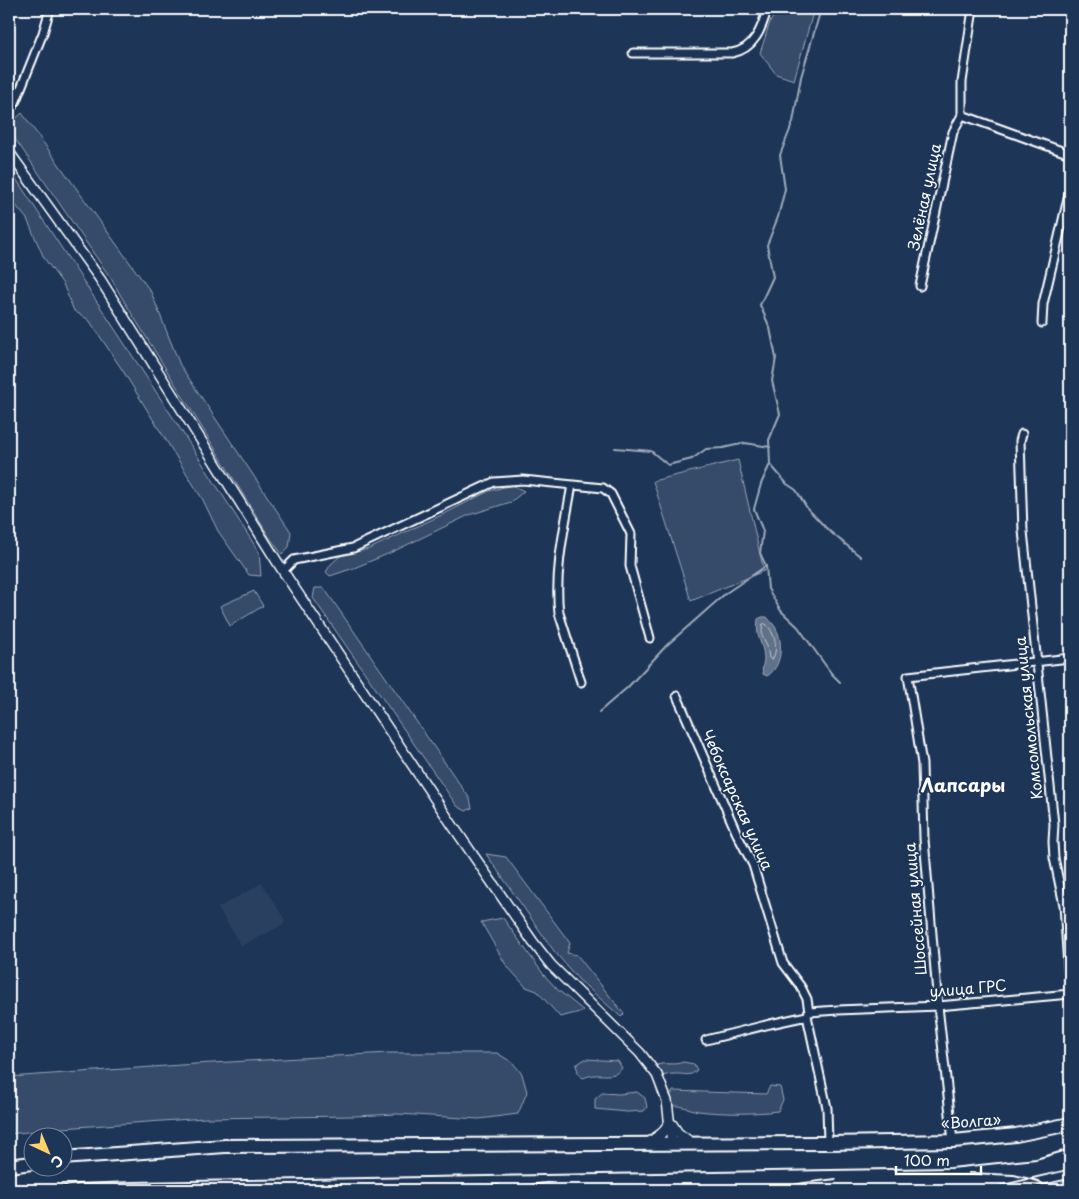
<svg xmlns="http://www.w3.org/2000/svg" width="1079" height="1199" font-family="'Playpen Sans',sans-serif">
<rect width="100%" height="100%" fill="#1d3557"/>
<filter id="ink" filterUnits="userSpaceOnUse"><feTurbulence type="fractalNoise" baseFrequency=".02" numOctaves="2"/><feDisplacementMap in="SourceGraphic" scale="10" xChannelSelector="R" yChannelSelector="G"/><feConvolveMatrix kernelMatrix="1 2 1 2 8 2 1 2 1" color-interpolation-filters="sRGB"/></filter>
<g filter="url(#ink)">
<path fill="#2a4161" d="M262 883 285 920 283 925 241 946 218 908Z
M1070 1177V1190H1038L1047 1182Z"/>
<path fill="#364b69" stroke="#9aa5b4" d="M779 9H814L794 80 776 74 760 53 770 22Z
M22 113 151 292 180 365 291 532 289 547 282 554 270 538 121 296 112 280 9 130V125Z
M9 168 172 416 259 552 261 576 249 575 218 531 203 500 123 371 89 320 74 311 63 284 44 258 27 219 9 197Z
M738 460 764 571 691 601 653 481Z
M512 485 524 491 511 502 469 515 390 553 354 568 330 576 326 572 331 564 340 556 369 549 446 513 489 491Z
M315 588H324L470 799 472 808 466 811 457 806 313 598Z
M254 591 263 606 230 626 220 606Z
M486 854 506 857 570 943 567 953 577 955 624 1014 621 1017 578 979 554 951Z
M503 918 544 975 558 990 584 1011 560 1017 537 991 526 987 506 965 481 922Z
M388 1053H497L513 1063 522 1074 527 1092 518 1114 479 1119 398 1114 355 1116 205 1118 62 1128 9 1134V1077L195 1064Z
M585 1059 618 1061 622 1068C615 1078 605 1074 595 1075 591 1075 586 1077 583 1078L579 1075 576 1065Z
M683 1062 694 1064 697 1070C689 1078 684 1073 674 1074 670 1074 666 1075 662 1076L658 1071 657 1065C666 1062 674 1066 683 1062Z
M770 1086 780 1087 783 1100 778 1111C752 1114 724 1114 698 1111 689 1109 681 1105 671 1106L670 1097 673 1091 766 1094Z
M637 1092 645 1098 647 1107 644 1111 627 1112 595 1109V1099L602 1093 619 1094Z"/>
<path fill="#617289" stroke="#a0aab8" d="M762 617H767C771 622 776 626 778 633 783 646 781 668 767 676L763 674C761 668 764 664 764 658 763 641 755 639 758 619Z"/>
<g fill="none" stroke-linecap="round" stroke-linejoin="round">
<path stroke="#c0c7d0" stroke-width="1" d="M763 624H766C775 633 779 649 772 660L769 658 767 645 762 636Z"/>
<path stroke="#a0aab8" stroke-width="2" d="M615 448 651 451 668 465 692 459 706 449 723 448 745 443 770 447
M770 464 787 484 796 490 807 508 828 530 861 557
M766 566 768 589 781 611 798 627 831 673 840 682
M599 712 628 687 667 645 726 593 766 566 760 553 763 531 754 509 761 484 770 464 769 440 780 414 772 381 776 358 770 328 760 305 773 277 767 245 778 217 785 189 780 155 793 122 801 77 821 9"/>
<g stroke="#fff" stroke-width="11">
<path id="street" d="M633 53H732C754 49 762 29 767 9
M9 111 15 103 43 33 50 9
M962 115 1070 154
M920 286 953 132 962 115V82L973 9
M1042 323 1043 304 1070 190
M1022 434 1020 441 1023 531 1054 824 1053 842 1054 858 1064 905 1070 998
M572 485C565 525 554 572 559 613L581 682
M283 571 294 560 353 548 494 482 523 480 603 488 611 494 631 534 630 566 650 638
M677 696 737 834 753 865 783 963 801 987 807 999 809 1012 807 1016 827 1108 828 1143
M809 1012 838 1010 938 1006 1070 994
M706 1040 770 1024 807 1016
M953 1141 938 1006 924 839 922 764 908 676 1070 658
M1001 1190 1070 1174"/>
</g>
<g stroke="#fff" stroke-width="12">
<path id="secondary" d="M9 152 100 279 283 571 453 826 533 942 551 965 640 1053 657 1075 667 1101 672 1144
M672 1124 678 1133 693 1144
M647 1144 661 1134 670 1122"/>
</g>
<g stroke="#fff" stroke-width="16">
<path id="highway" d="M62 1158 225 1146 828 1143 953 1141 1016 1135 1070 1124
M9 1166 32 1163"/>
</g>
<use href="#street" stroke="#1d3557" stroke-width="7"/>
<use href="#secondary" stroke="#1d3557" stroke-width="9"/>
<use href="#highway" stroke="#1d3557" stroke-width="12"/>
<path stroke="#fff" stroke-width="2" d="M969 1173 1014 1175 1038 1181 1053 1190
M28 1190 80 1184 133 1182 951 1168 1036 1159 1070 1149
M457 1190 499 1185
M491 1190 554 1182
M772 1190 804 1183 836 1179"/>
</g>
</g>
<g text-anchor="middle" stroke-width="4" stroke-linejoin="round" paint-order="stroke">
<g font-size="15" fill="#fff" stroke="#1d3557">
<text transform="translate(925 197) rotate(-78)" y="5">Зелёная улица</text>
<text transform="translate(1029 718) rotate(-96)" y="5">Комсомольская улица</text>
<text transform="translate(737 800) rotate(66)" y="5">Чебоксарская улица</text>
<text transform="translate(916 909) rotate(-95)" y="5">Шоссейная улица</text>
<text transform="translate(968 989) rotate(-5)" y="5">улица ГРС</text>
<text transform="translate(971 1122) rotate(-4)" y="5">«Волга»</text>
</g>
<g font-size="18" font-weight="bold" fill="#fff" stroke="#1d3557">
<text x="963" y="792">Лапсары</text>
</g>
</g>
<rect width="1079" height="1199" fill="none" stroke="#1d3557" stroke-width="30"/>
<rect x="15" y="15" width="1049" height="1169" fill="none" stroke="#fff" stroke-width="2" filter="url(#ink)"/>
<g transform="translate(48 1152) rotate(136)"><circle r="24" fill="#1d3557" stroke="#77869a"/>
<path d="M0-4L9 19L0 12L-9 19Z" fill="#ffd166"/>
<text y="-8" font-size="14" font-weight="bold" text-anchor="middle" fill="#ffffff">С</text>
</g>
<path d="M896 1166v8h85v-8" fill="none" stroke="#ffffff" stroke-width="2.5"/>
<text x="904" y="1166" font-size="15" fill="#ffffff" stroke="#1d3557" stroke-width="4" paint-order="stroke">100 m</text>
</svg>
